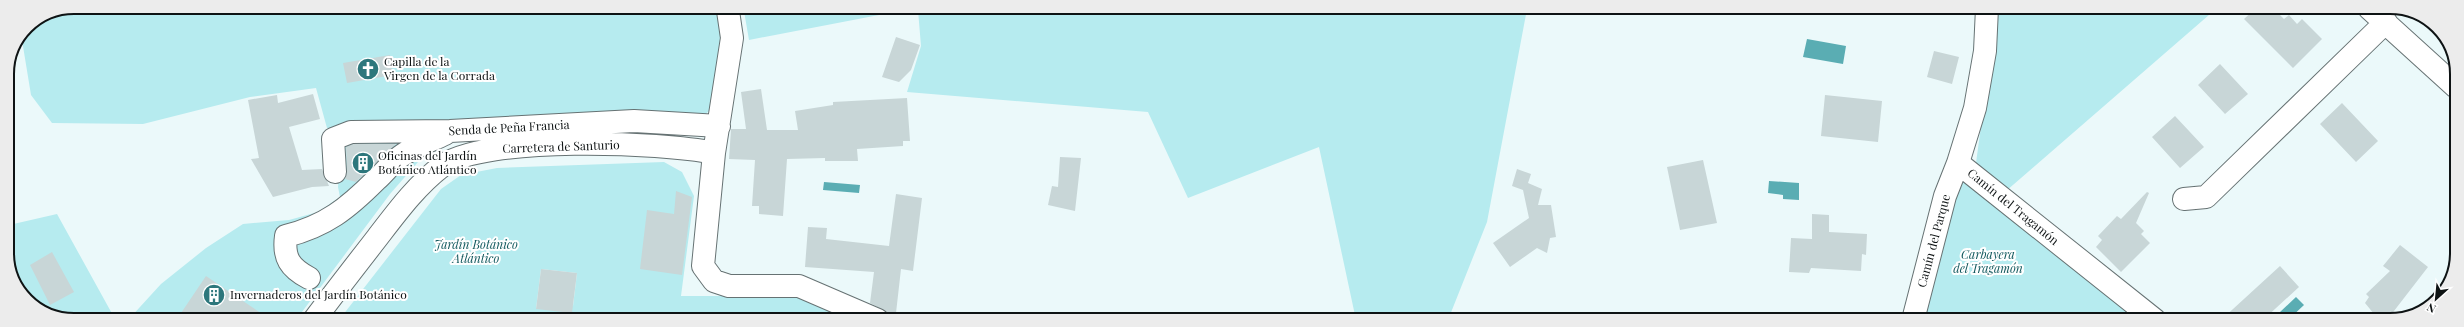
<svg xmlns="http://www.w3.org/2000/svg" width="2464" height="327" font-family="'Playfair Display',serif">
<rect width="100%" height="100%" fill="#ebf9fa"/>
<path fill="#b6ebef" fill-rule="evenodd" d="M1997 8H2217L2006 191 1976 163Z
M1527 9 1487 222 1448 320H1356L1319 147 1188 198 1148 112 907 92 921 46 918 10Z
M905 10 749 40 744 11Z
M718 11 721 36 720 59 709 111 700 119 571 116 327 128 316 88 250 97 143 124 52 123 31 95 21 34 27 26 48 12Z
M407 135 418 162 390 194 296 320 129 319 161 284 206 248 243 224 289 220 318 212 340 197 338 187 342 139Z
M664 162 682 172 694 196 681 296H796L853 320H339L441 189 461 175 497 168ZM541 269 577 273 573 306 561 305 536 309Z
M1958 163 2155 320H1913Z
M57 214 115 319H65L30 303 9 270V225Z"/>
<path fill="#5aadb3" d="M1807 39 1846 46 1843 64 1803 57Z
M1769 181 1799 183V200L1783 199V195L1768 193Z
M824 182 860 185 859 193 823 190Z
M2296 297 2304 305 2288 320 2280 312Z"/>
<path fill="#c8d6d7" d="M2256 8H2273L2284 19 2289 15 2297 24 2302 19 2322 39 2293 68 2244 19Z
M896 37 920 45 911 70 899 82 882 77Z
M1934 51 1959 57 1952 84 1927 77Z
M390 55 393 75 347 83 343 63Z
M2220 64 2248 94 2225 114 2198 85Z
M761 89 767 130H798L795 111 833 105V102L907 98 910 141H903V146L857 149 858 161H825V158L787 159 783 216 759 214V206H752L755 160 729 159 731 129H746L741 92Z
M313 94 320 119 289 127 302 170 322 169 329 186 312 187 273 197 251 159 259 158 248 100 277 95 278 103Z
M1825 95 1882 101 1878 142 1821 136Z
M2342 103 2378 141 2356 162 2320 124Z
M2175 116 2204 147 2180 168 2152 137Z
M353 144H396L356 182 345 179 347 171 346 147Z
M1060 157 1081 158 1075 211 1048 205 1052 186 1058 187Z
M1703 160 1717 223 1680 230 1667 167Z
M1517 169 1531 174 1528 183 1542 189 1538 205H1551L1556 237 1550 238 1547 253 1537 248 1510 267 1493 243 1529 218 1523 190 1512 186Z
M676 191 692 197 682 275 640 269 647 210 674 214Z
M2147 192 2149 193 2136 223 2144 231 2141 234 2150 243 2121 272 2096 247 2102 240 2098 236 2117 216 2121 219Z
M896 194 922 198 913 271 901 269 896 313 887 312 870 303 874 272 805 267 808 227 827 228 826 239 889 246Z
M1812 214 1829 215V232L1867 234 1866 255 1862 254 1861 271 1811 268 1809 273 1789 272 1791 238 1812 239Z
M2400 245 2428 267 2387 320H2379L2365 303 2369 297 2366 294 2390 271 2383 266Z
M52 252 74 292 50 305 30 265Z
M2280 266 2299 287 2263 320H2221Z
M541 269 577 273 572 313 536 309Z
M206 276 271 320 177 319Z"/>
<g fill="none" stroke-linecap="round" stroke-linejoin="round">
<g stroke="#667273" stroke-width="24">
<path id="minor" d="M2369 8 2456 87
M728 11 732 38 714 153 703 266 714 281 729 286H799L878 320
M1958 163 2155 320
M335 172 333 139 351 132 450 131 634 121 719 126
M2184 199 2206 197 2386 22
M309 278C290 268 283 258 286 236 326 226 348 208 376 180 383 174 389 166 396 160 410 148 428 142 445 134
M314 320C335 292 356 265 377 238 397 212 416 186 442 166 484 135 662 142 714 153
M1913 320 1945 196 1958 163 1975 108 1985 51 1987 8"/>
</g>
<use href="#minor" stroke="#fff" stroke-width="22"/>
</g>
<defs>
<g id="church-disc" transform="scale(1.15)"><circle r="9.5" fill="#2d777c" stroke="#fff"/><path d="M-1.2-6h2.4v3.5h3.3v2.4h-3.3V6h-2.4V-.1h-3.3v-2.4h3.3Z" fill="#fff"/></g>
<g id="building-disc" transform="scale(1.15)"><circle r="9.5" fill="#2d777c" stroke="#fff"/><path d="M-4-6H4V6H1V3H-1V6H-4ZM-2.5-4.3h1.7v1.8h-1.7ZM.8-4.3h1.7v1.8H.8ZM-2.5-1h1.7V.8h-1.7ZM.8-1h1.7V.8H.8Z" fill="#fff"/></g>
</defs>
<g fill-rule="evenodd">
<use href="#church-disc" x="368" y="69"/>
<use href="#building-disc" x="363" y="163"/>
<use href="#building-disc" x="214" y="295"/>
</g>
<g text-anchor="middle" stroke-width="4" stroke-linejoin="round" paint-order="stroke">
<g font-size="12" fill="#0e1314" stroke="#fff" text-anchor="start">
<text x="384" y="66">Capilla de la<tspan x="384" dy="14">Virgen de la Corrada</tspan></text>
<text x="378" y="160">Oficinas del Jardín<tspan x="378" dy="14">Botánico Atlántico</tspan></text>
<text x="230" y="299">Invernaderos del Jardín Botánico</text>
</g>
<g font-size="12" fill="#0e1314" stroke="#fff">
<text transform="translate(509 128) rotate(-3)" y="4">Senda de Peña Francia</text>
<text transform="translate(561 147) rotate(-2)" y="4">Carretera de Santurio</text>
<text transform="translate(2013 207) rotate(39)" y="4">Camín del Tragamón</text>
<text transform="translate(1934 241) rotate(-75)" y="4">Camín del Parque</text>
</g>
<g font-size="12" font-style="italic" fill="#12595e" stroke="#fff">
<text x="476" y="249">Jardín Botánico<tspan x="476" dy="14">Atlántico</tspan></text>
<text x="1988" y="259">Carbayera<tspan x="1988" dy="14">del Tragamón</tspan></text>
</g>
</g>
<path d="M0 0H2464V327H0ZM74 14H2390A60 60 0 0 1 2450 74V253A60 60 0 0 1 2390 313H74A60 60 0 0 1 14 253V74A60 60 0 0 1 74 14Z" fill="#ececec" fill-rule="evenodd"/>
<path fill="none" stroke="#0e1314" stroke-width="2" d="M74 14H2390A60 60 0 0 1 2450 74V253A60 60 0 0 1 2390 313H74A60 60 0 0 1 14 253V74A60 60 0 0 1 74 14Z"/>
<g transform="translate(2436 299) rotate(207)" stroke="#ffffff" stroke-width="3" paint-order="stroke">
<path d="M0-3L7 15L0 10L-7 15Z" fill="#0e1314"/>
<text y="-6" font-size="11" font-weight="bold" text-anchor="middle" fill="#0e1314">N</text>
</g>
</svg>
